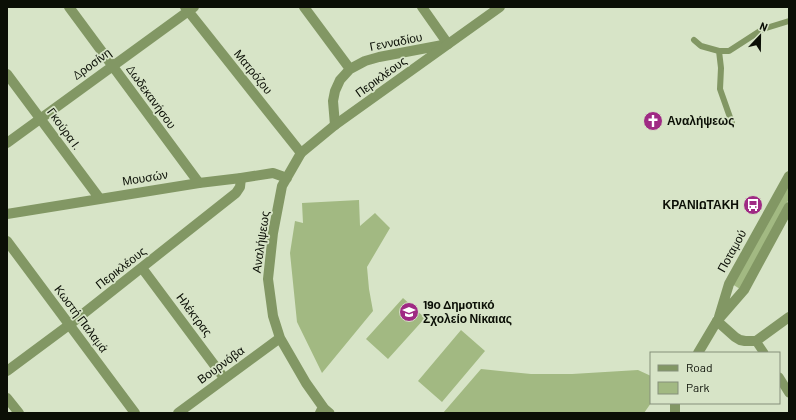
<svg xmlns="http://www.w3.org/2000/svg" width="796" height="420" font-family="Barlow,sans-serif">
<rect width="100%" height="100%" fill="#d7e4c7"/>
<path fill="#a2b982" d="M789 182V199L740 289 732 284Z
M359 200 360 226 375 213 390 228 367 267 369 289 373 311 322 373 297 322 290 253 295 221 303 223 302 203Z
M403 298 425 318 388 359 366 339Z
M461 330 485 351 442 402 418 381Z
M481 369 531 374H572L638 370 651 376V403L644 413H443Z"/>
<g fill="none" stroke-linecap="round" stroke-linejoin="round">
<path stroke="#829764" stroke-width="6" d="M694 40 701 46 719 51H729L763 29 789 21
M719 51 721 68 720 89 732 123"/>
<path stroke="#829764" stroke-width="9" d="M756 341 764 353
M779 377 789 393
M323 407 330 413"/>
<path stroke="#829764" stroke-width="10" d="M69 7 199 183
M185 7 301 153
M304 7 350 69
M335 125 333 101 335 91 340 80 350 69 365 61 379 57 448 44 422 7
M7 143 194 7
M142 268 224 378
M717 321 735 337 740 340 745 341H756L789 317
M7 371 69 325 236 193 240 187 241 178
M7 398 19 413"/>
<path stroke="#829764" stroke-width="10" d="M7 74 100 199
M7 214 199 183 241 178 273 173 287 178
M7 241 135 413
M719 317 729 284 789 176
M698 353 717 321 744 290 789 207
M178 413 280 338
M320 413 323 407 306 383 280 338 273 316 268 279 273 233 282 186 301 153 335 125 500 7
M675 413V403"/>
</g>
<defs>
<g id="church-disc" transform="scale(1)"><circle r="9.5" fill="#9f2a84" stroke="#d7e4c7"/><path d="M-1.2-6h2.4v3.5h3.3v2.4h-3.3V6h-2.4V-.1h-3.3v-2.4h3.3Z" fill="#fff"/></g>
<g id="bus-disc" transform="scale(1)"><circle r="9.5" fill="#9f2a84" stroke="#d7e4c7"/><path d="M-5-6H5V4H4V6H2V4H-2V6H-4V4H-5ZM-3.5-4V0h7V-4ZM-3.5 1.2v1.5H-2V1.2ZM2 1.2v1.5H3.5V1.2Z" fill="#fff"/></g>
<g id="school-disc" transform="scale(1)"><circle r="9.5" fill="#9f2a84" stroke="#d7e4c7"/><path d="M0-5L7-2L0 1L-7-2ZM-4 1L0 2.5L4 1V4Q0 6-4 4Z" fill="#fff"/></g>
</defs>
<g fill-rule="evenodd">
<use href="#church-disc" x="653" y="121"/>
<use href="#bus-disc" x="753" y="205"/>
<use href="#school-disc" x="409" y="312"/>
</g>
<g text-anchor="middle" stroke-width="3.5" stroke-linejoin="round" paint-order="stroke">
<g font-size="12" fill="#0b0f06" stroke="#d7e4c7">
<text transform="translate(396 42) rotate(-11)" y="4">Γενναδίου</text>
<text transform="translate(92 64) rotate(-36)" y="4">Δροσίνη</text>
<text transform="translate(253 72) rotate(51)" y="4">Ματρόζου</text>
<text transform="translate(381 77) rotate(-36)" y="4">Περικλέους</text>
<text transform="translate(151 97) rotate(54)" y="4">Δωδεκανήσου</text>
<text transform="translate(64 129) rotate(54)" y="4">Γκούρα Ι.</text>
<text transform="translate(145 178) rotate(-9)" y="4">Μουσών</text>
<text transform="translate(261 242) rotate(-82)" y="4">Αναλήψεως</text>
<text transform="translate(732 251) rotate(-61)" y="4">Ποταμού</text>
<text transform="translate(121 268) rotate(-38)" y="4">Περικλέους</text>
<text transform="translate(194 315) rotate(53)" y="4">Ηλέκτρας</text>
<text transform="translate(81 319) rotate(53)" y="4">Κωστή Παλαμά</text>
<text transform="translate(221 365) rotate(-36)" y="4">Βουρνόβα</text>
</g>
<g font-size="12" font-weight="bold" fill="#0b0f06" stroke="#d7e4c7" text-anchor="start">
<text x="667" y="125">Αναλήψεως</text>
<text x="739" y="209" text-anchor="end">ΚΡΑΝΙΩΤΑΚΗ</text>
<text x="423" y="309">19ο Δημοτικό<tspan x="423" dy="14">Σχολείο Νίκαιας</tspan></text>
</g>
</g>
<rect width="796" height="420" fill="none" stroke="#0b0f06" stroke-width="16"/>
<rect x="650" y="352" width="130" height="52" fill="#d7e4c7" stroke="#858f7a"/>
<rect x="658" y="365" width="20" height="6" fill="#829764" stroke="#858f7a"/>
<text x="686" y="372" font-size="12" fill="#0b0f06">Road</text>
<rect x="658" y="382" width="20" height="12" fill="#a2b982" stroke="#858f7a"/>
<text x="686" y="392" font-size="12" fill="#0b0f06">Park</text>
<g transform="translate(760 36) rotate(22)" stroke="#d7e4c7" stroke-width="3" paint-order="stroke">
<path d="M0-3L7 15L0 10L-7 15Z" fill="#0b0f06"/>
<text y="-6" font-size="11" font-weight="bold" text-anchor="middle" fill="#0b0f06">N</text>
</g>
</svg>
